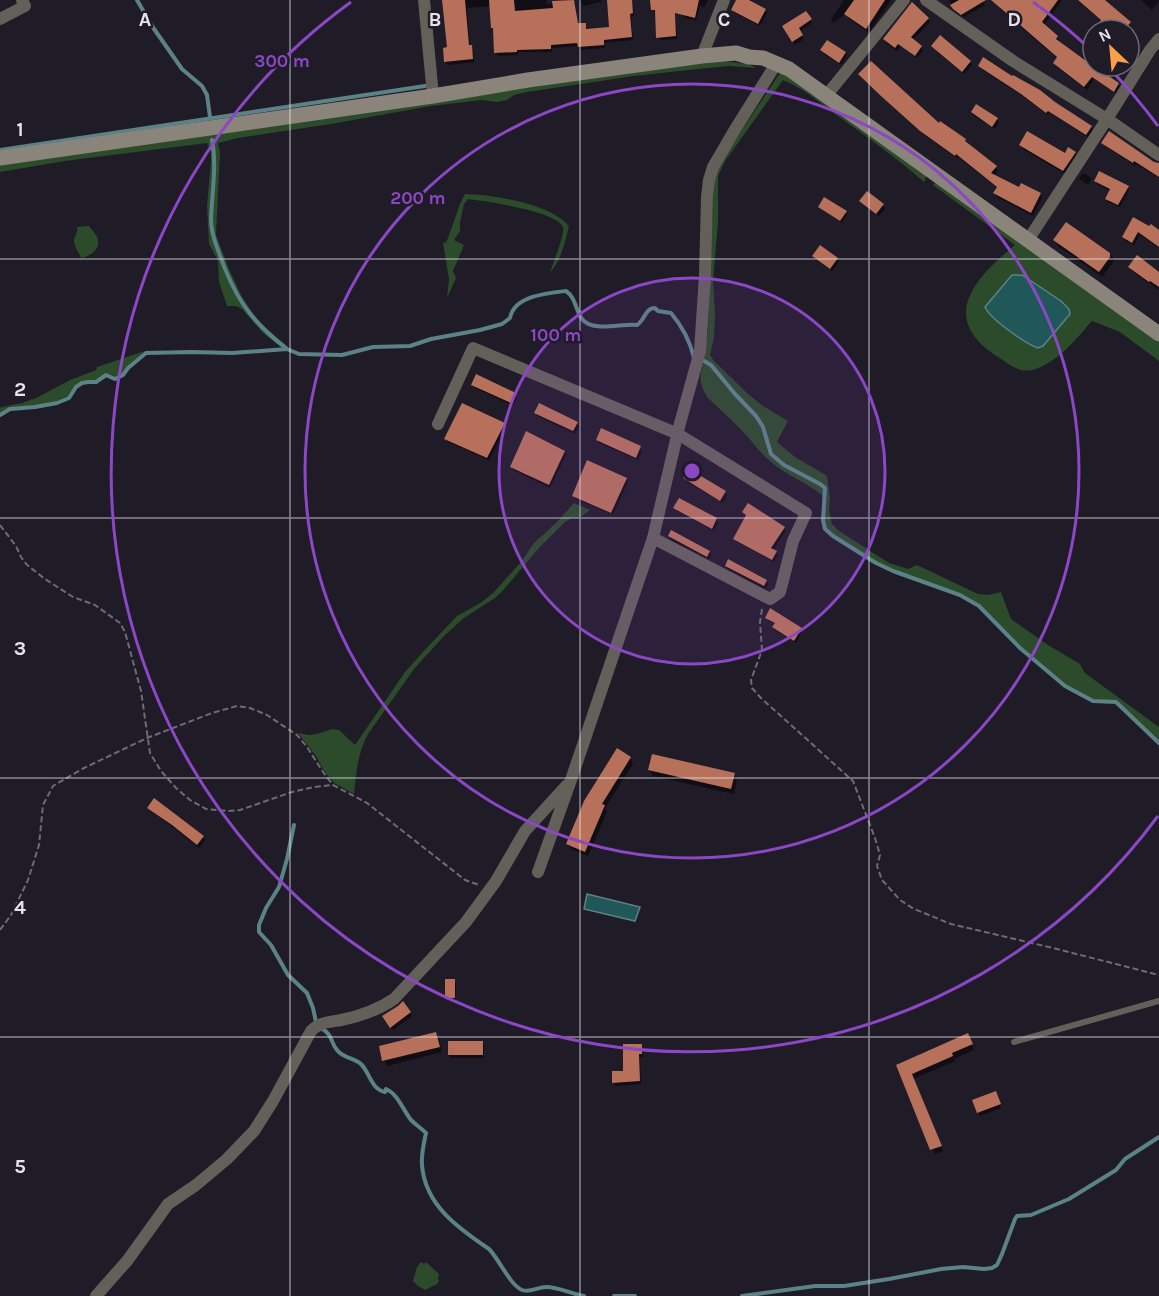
<svg xmlns="http://www.w3.org/2000/svg" width="1159" height="1296" font-family="Karla,sans-serif">
<rect width="100%" height="100%" fill="#1f1b27"/>
<path fill="#2b4b2a" fill-rule="evenodd" d="M722 61 749 64 756 68 729 66 708 68 634 76 527 92 514 95 507 100 497 102 482 100 431 106 331 124 238 138 218 143 220 152 216 235 229 269 242 297 257 319 265 327 288 347H281L263 333 242 309 236 306H227L219 282 218 261 209 244 207 206 211 160V152L207 143 65 161 0 172V164L698 62Z
M782 70 927 175 924 182C898 159 870 139 842 119 823 105 805 89 783 80L725 161 718 176V222L713 281 715 314 714 337 710 355 714 361 748 394 763 406 788 421 777 442 795 457 827 476 830 497 829 511 832 524 839 531 889 563 908 569 917 565 978 594 988 595 1001 592 1011 619 1048 645 1080 664 1085 673 1159 727V742L1117 701 1093 700 1065 685 1021 647 980 605 961 593 894 570 877 562 834 535 826 528 824 520 826 488 821 483 785 464 772 453 764 427 757 415 736 393 712 364 704 360 708 330 714 176 720 163Z
M936 182 1159 341V361L1120 332 1092 321C1075 340 1058 363 1032 370 1018 373 1009 364 998 357 937 318 975 278 1015 245L933 185ZM985 307 1070 314 1043 346 1038 348C1026 344 990 319 985 307Z
M465 194C494 195 549 203 569 226 566 239 560 264 550 272 553 264 565 234 563 227 557 211 484 201 468 199L464 204 460 223V231L454 240 464 245 453 271 456 278 447 298 449 279 443 243 446 242 448 238 460 204Z
M89 226C91 229 94 232 96 235 103 247 92 256 81 258 79 252 74 247 74 240 75 235 78 233 77 227Z
M145 351 127 367 122 374 116 377 105 373 96 380H88L81 382 75 386 68 396 57 401 35 406 10 407 0 413V408L2 407 22 403 36 398 70 380 96 370 97 367Z
M703 363 710 366 734 395 755 417 762 428 770 455 783 466 819 485 824 489V497C808 482 786 476 770 461 761 454 755 445 748 437 735 423 721 410 708 398 699 385 699 377 703 363Z
M574 503 590 510 579 518H572L565 522 539 548 505 588 495 598 464 618 445 635 414 669 368 734C358 752 356 773 354 794L334 783 324 771 316 756 298 733 309 735 317 734 332 729 339 730 355 745 405 672 422 653 457 616 482 602 494 592 521 562 534 543 557 522Z
M421 1262 424 1264 426 1262 439 1274 438 1278 439 1281 437 1284 425 1290 418 1286 413 1281 417 1267Z"/>
<path fill="#20585a" stroke="#5b8286" stroke-width="1.5" d="M1012 275H1022L1061 301 1069 309 1070 314 1043 346 1038 348C1026 344 990 319 985 307Z
M587 894 640 907 635 921 584 909Z"/>
<path fill="#0007" d="M444 0H547V4L573 0 575 3 578 25 585 24 587 31 610 28 631 2 633 5 634 16 631 17 633 40 604 43 605 48 581 50 579 46 552 48V52H518V55L498 56 496 53 491 6 467 8 470 47 473 50 474 62 448 65 446 62 449 49Z
M580 0H601V2L583 6Z
M652 0H675L677 39 660 40 658 37 656 13H655L653 10Z
M691 0H708L704 8 700 5 696 20 685 18 683 15Z
M738 0H752V3L765 10 767 13 760 26 735 13 733 10Z
M844 0H891L869 33 849 19 846 14 833 23 831 19Z
M949 0H982L985 5 964 17 956 12Z
M1003 0H1062L1044 25 1057 37 1059 41 1058 42 1118 84 1121 88 1117 94 1094 79 1087 90 1057 67 1055 63 1058 59 1000 9 998 5Z
M1077 0H1103L1129 23 1131 27 1129 30H1095L1102 21Z
M1141 0H1159V1L1152 10Z
M806 13 812 23 799 32 804 39 795 45 784 27Z
M928 19 930 22 913 40 921 47 923 50 917 58 901 46 897 51 886 43 885 39Z
M933 47 970 62 972 65 964 74 935 50Z
M822 50 845 53 847 56 841 65 824 54Z
M1129 53 1135 57 1137 61 1132 69 1128 66H1129Z
M979 66 1054 103 1091 127 1093 131 1089 138 1050 113 1048 115 1024 97 981 69Z
M862 78 965 140 968 145 995 167 998 170 994 176 1020 189 1040 194 1042 198 1033 216 997 197 995 193 998 188 958 157 957 158 924 135Z
M972 112 997 119 999 122 995 129 974 116Z
M1103 143 1154 163 1159 164V178L1136 164 1135 166 1105 146Z
M1021 145 1065 155 1075 153 1078 158 1067 175 1024 150Z
M1083 173 1092 178 1088 185 1079 179Z
M1096 181 1127 187 1129 190 1120 207 1108 202 1107 199 1110 191 1097 184Z
M867 193 883 205 885 209 879 216 863 204 861 201Z
M820 207 846 212 847 215 842 223 822 210Z
M1134 219 1159 232V248L1140 235 1134 245 1125 241 1124 237Z
M1066 224 1111 255 1114 261 1102 277 1058 246 1055 240Z
M813 256 837 259 839 262 832 271 815 259Z
M1130 267 1159 274V290L1133 272Z
M473 385 515 394 517 398 513 406 475 388Z
M536 412 577 423 579 426 575 434 537 416Z
M504 424 506 427 489 460 448 442 446 439Z
M597 440 640 448 642 451 638 460 599 443Z
M564 452 566 455 550 488 513 470 512 467Z
M689 471 725 493 727 496 723 503 687 482 685 478Z
M626 479 628 482 613 515 576 499 574 496Z
M679 500 716 520 718 523 714 531 677 511 675 508Z
M744 512 784 528 786 531 773 550 778 555 774 562 737 542 735 539 747 516Z
M669 536 709 552 711 555 709 559 671 540Z
M726 566 766 581 768 584 765 589 728 569Z
M767 618 801 629 802 632 796 643 775 630 774 627 776 624 769 621Z
M630 758 633 764 605 808 607 812 588 856 571 849 568 844Z
M650 770 734 774 737 779 734 794 653 776Z
M149 808 203 837 205 840 199 848 175 829 151 811Z
M454 981 456 984V1001H448L446 998Z
M403 1003 412 1016 393 1030 385 1019Z
M435 1034 439 1039 442 1052 387 1066 384 1060Z
M970 1040 974 1050 954 1059 955 1061 913 1079 943 1151 935 1154 898 1066Z
M482 1042 484 1045V1058H451L449 1055Z
M641 1046 643 1049V1057H640L641 1084 616 1086 614 1082 624 1072Z
M997 1096 1001 1108 980 1116 974 1101Z"/>
<g fill="none" stroke-linecap="round" stroke-linejoin="round">
<path stroke="#5b8286" stroke-width="4" d="M137 0 152 26 182 69 202 86 207 95 210 117
M212 140C217 166 212 192 211 219 211 230 214 240 218 250 233 294 249 320 286 348
M0 150 425 86
M704 361 711 365 735 394 756 416 763 427 771 454 784 465 820 484 825 488 823 520 825 529 833 536 876 563 893 571 960 595 979 606 1020 648 1065 686 1093 701 1116 702 1159 743
M0 415 10 409 35 407 57 403 69 398 76 387 82 383 88 382H96L106 375 115 379 123 375 128 368 146 353 191 352 232 353 287 349 299 354 342 355 373 347 410 346 431 339 480 330 502 324 510 318C514 296 547 293 566 291 576 298 575 309 582 319 593 333 622 323 637 325 645 320 645 308 655 308L658 311 671 313C682 326 690 341 694 358
M294 825 287 859 279 887 266 908 259 925V932L271 945 288 975 307 993 313 1008 316 1022
M321 1028C334 1036 329 1040 337 1050 343 1058 354 1058 361 1064 370 1073 371 1089 385 1092L386 1089C398 1094 403 1110 411 1120 416 1125 421 1128 426 1133 424 1143 421 1154 422 1165 425 1205 458 1228 489 1249 499 1259 510 1285 522 1290 530 1293 538 1287 546 1287 559 1287 571 1294 584 1296
M614 1296H635
M742 1296 815 1286H844L889 1279 941 1269 963 1267 984 1269 992 1268 997 1265 1002 1254 1015 1219 1017 1216 1031 1215 1069 1199 1116 1170 1125 1159 1159 1137"/>
</g>
<path fill="#b7705a" d="M442 0H465L469 45H472L473 59 444 62 443 48 447 47Z
M489 0H514L515 11 553 8 552 1 574 0 578 23H586V29L609 27 607 0H632L633 13 630 14 632 37 604 40V45L578 47 577 43 551 45V49L517 50V52L494 53 493 28H491Z
M650 0H699L695 18 675 13 676 36 656 38 655 10H651Z
M736 0H749L766 9 758 24 731 10Z
M854 0H885L866 29 844 14Z
M959 0H986L961 15 953 9 950 5Z
M991 0H1058L1042 22 1058 36 1056 39 1093 66H1100L1098 69 1119 83 1114 92 1092 77 1084 87 1053 63 1057 57Z
M1078 0H1105L1131 22 1124 30H1094L1101 20Z
M912 2 929 18 911 37 922 46 915 56 898 44 895 48 883 39Z
M806 11 812 19 799 28 803 35 792 42 782 26Z
M940 35 971 61 962 72 931 46Z
M827 40 846 52 839 63 820 50Z
M983 57 1012 76 1013 75 1040 90 1055 102 1092 126 1086 135 1048 111 1046 113 1021 94 978 66Z
M871 61 939 123 940 121 966 139 965 141 997 166 991 173 1019 187 1021 183 1041 193 1031 213 993 193 997 187 956 154 955 156 920 131 881 96 858 74Z
M976 104 998 118 992 127 971 112Z
M1027 131 1065 153 1068 147 1076 152 1063 171 1019 145Z
M1109 131 1154 162 1159 163V177L1134 161 1133 163 1101 143Z
M1099 171 1129 186 1118 205 1105 199 1110 189 1094 181Z
M867 191 884 204 876 214 859 201Z
M824 197 847 211 840 221 818 207Z
M1133 217 1149 226 1151 224 1159 230V247L1138 232 1132 243 1122 237Z
M1066 222 1110 253V257L1099 272 1053 240Z
M820 245 838 258 830 269 812 256Z
M1137 255 1159 272V287L1150 281 1149 282 1128 267Z
M476 374 516 393 511 403 471 385Z
M462 403 505 423 487 458 444 439Z
M539 403 578 422 573 431 534 413Z
M601 428 641 446 636 458 596 440Z
M526 431 565 451 549 485 510 467Z
M587 460 627 478 611 513 572 496Z
M689 469 726 491 720 501 683 478Z
M679 498 717 518 712 529 673 508Z
M748 503 785 527 771 548 777 551 772 560 733 539 746 515 742 512Z
M671 530 710 551 707 557 668 536Z
M728 559 767 580 764 586 725 566Z
M770 608 802 628 794 641 772 627 775 623 765 618Z
M617 748 631 757 602 804 605 805 585 852 566 844 584 801Z
M652 754 735 773 731 789 648 770Z
M154 798 204 836 197 845 172 825 147 808Z
M445 979H455V998H445Z
M403 1001 411 1012 390 1028 382 1016 398 1006Z
M436 1032 440 1047 382 1061 379 1046Z
M968 1033 973 1044 952 1053 953 1056 912 1074 942 1146 930 1150 896 1065Z
M448 1041H483V1055H448Z
M623 1044H642V1054H639L640 1081 612 1083V1071H623Z
M996 1091 1001 1104 977 1113 972 1100Z"/>
<g fill="none" stroke-linecap="round" stroke-linejoin="round">
<path stroke="#6e6b75" stroke-width="2" stroke-dasharray="6 3" stroke-linecap="butt" d="M0 525 16 546 21 557 27 565 45 579 73 597 95 605 120 623 125 632 141 691 150 753 161 771 176 788 190 800 206 809 227 811 240 810 292 792 314 787 333 785
M762 609 760 622 762 650 751 680 752 688 761 698 853 781 875 838 880 855 877 866 882 880 900 900 914 909 951 924 1053 948 1159 975
M0 930 11 915 28 880 39 845 43 805 53 786 82 769 147 738 212 713 237 706 250 708 267 715 297 735 307 747 323 772 333 785 367 803 465 880 479 885"/>
<path stroke="#635f59" stroke-width="6" d="M1014 1042 1159 1001"/>
<path stroke="#635f59" stroke-width="12" d="M424 0 433 96
M926 0 1013 61 1107 119 1159 155
M0 19 25 6 22 0
M702 56 724 0
M826 96 904 0
M1028 240 1107 119 1150 50 1159 39
M438 424 473 348 678 434 806 513 793 541 780 592 770 599 653 538
M538 872 571 780 653 538 679 427 700 351 705 275 707 197 709 180 713 167 734 131 776 64
M96 1296 127 1261 168 1204 196 1185 227 1159 254 1131 273 1101 311 1031C320 1022 330 1022 341 1020 361 1016 378 1010 394 999L466 922 496 881 525 831 567 785"/>
<path stroke="#8b847b" stroke-width="15" d="M0 158 433 96 528 80 702 56 736 53 749 57 763 58 789 69 1159 334"/>
</g>
<path fill="none" stroke="#e6e3eb" stroke-width="1.5" stroke-opacity="0.55" d="M290 0V1296M580 0V1296M869 0V1296M0 259H1159M0 518H1159M0 778H1159M0 1037H1159"/>
<circle cx="692" cy="471" r="193" fill="#8b47c6" fill-opacity=".12"/>
<g fill="none" stroke="#8b47c6" stroke-width="3">
<circle cx="692" cy="471" r="193"/>
<circle cx="692" cy="471" r="387"/>
<path d="M1158 816A580 580 0 1 1 351 2M1033 2A580 580 0 0 1 1091 50M1109 68A580 580 0 0 1 1158 126"/>
</g>
<g font-size="20" text-anchor="middle" font-weight="bold" fill="#e6e3eb" stroke="#1f1b27" stroke-width="5" stroke-linejoin="round" paint-order="stroke">
<text x="145" y="26">A</text>
<text x="435" y="26">B</text>
<text x="724" y="26">C</text>
<text x="1014" y="26">D</text>
<text x="20" y="136">1</text>
<text x="20" y="396">2</text>
<text x="20" y="655">3</text>
<text x="20" y="914">4</text>
<text x="20" y="1173">5</text>
</g>
<circle cx="692" cy="471" r="9" fill="#8b47c6" stroke="#1f1b27" stroke-width="3"/>
<g font-size="18" text-anchor="middle" font-weight="bold" fill="#8b47c6" stroke="#1f1b27" stroke-width="5" stroke-linejoin="round" paint-order="stroke">
<text x="282" y="67">300 m</text>
<text x="418" y="204">200 m</text>
<text x="556" y="341">100 m</text>
</g>
<g transform="translate(1111 48) rotate(334)"><circle r="28" fill="#1f1b27" stroke="#6f6b75" stroke-width="1.5"/>
<path d="M0-4.5L10 22L0 15L-10 22Z" fill="#f8a14a"/>
<text y="-9" font-size="16" font-weight="bold" text-anchor="middle" fill="#e6e3eb">N</text>
</g>
</svg>
